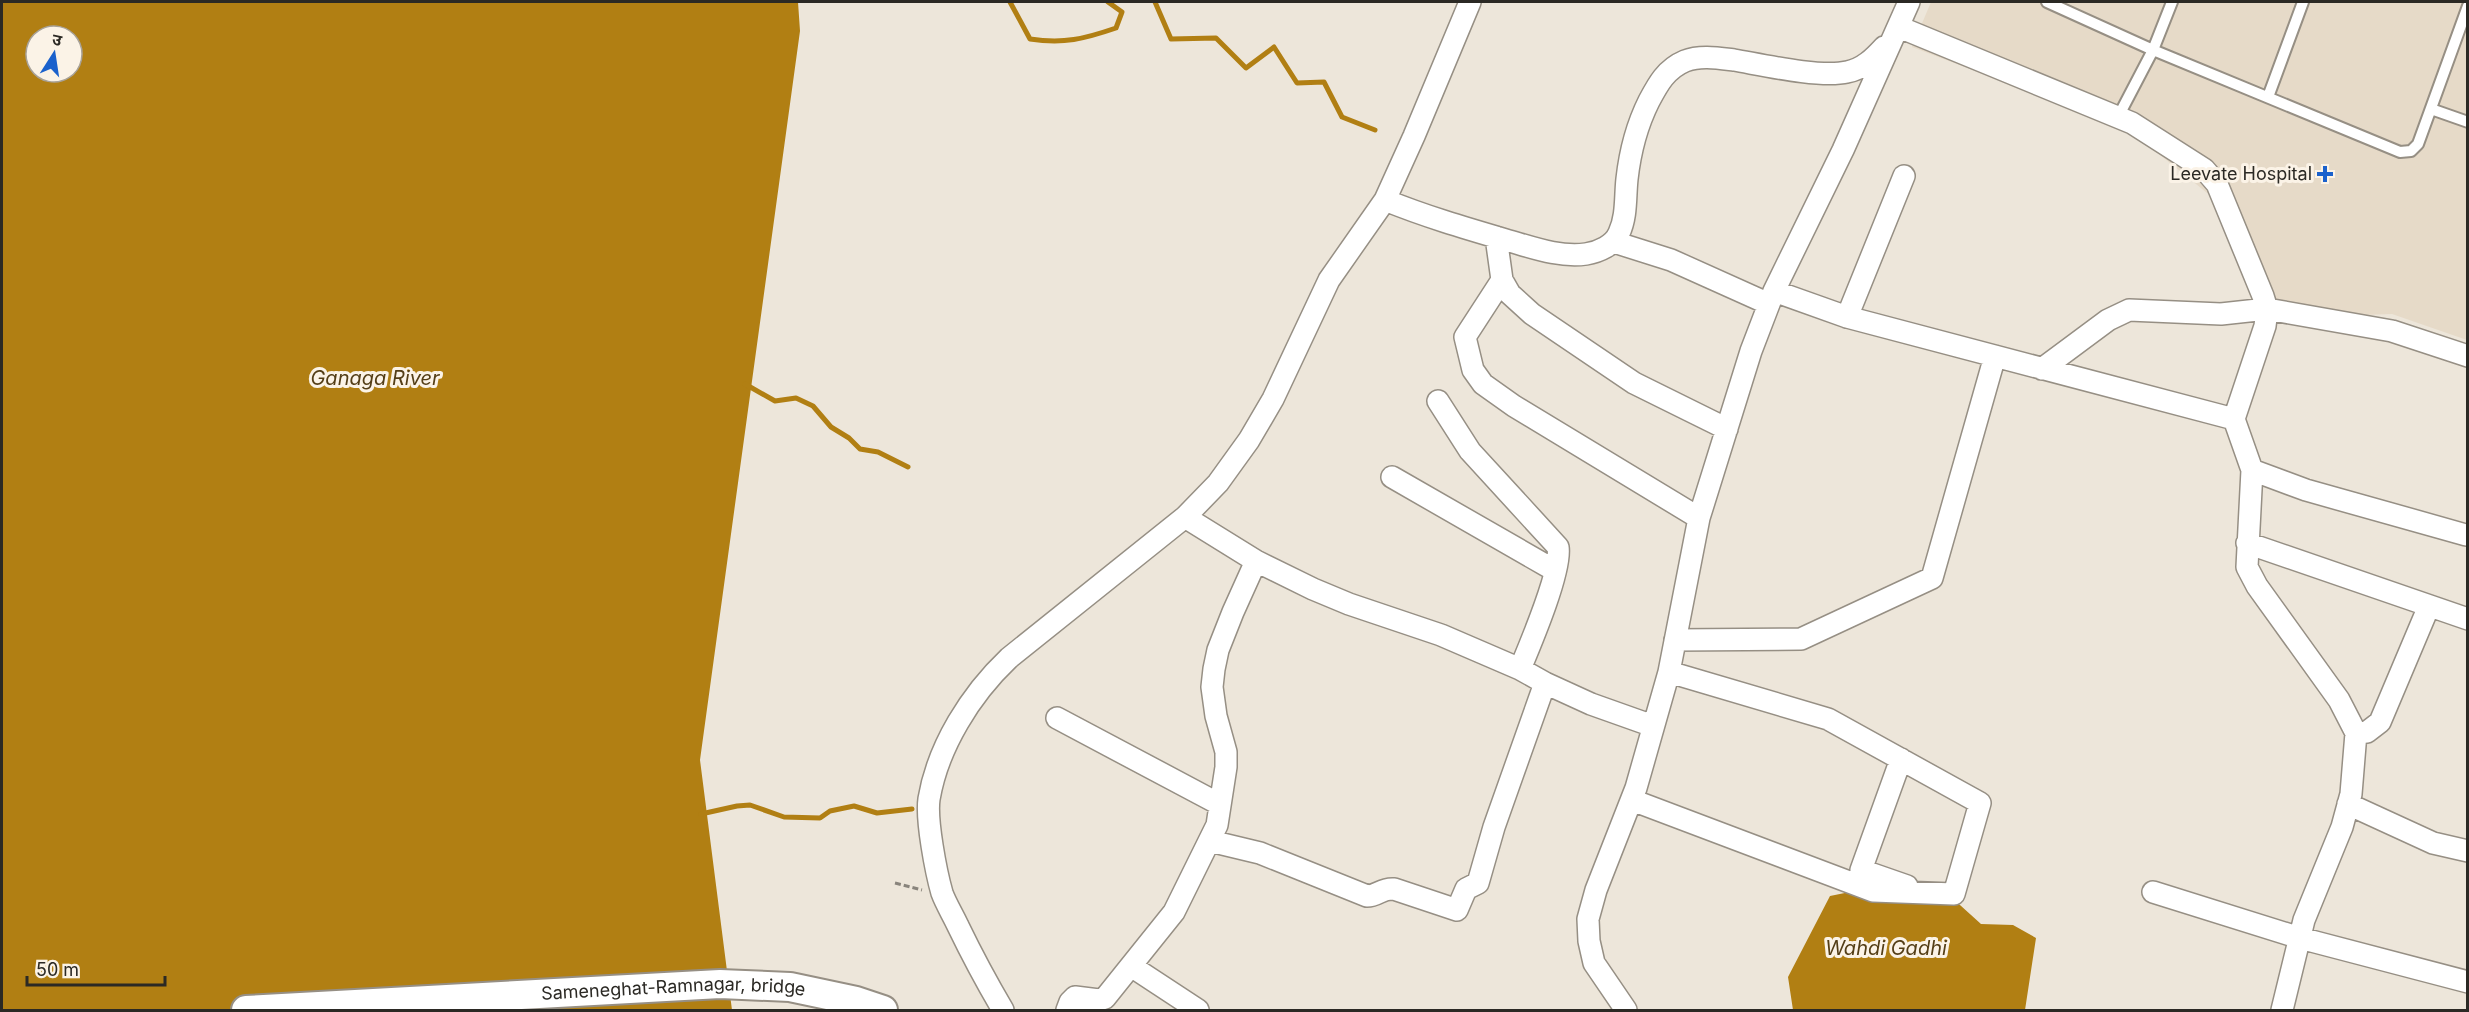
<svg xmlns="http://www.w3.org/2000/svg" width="2469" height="1012" font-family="Inter,'Noto Sans Devanagari',sans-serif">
<rect width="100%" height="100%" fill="#ede6da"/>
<path fill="#e6dac8" d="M1931 2H2467V340L2392 314 2277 318 2238 218 2128 129 1912 47Z"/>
<path fill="#b17f13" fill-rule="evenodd" d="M2 2H798L800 31 700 760 732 1010H2ZM36 36H72V72H36Z
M1889 884 1950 896 1981 924 2013 925 2036 938 2025 1010H1793L1788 977 1830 896Z"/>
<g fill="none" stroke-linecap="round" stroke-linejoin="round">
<path stroke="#b17f13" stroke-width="5" d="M1010 2 1030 39C1064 44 1084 39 1116 28L1122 12 1108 2
M1155 2 1171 39 1216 38 1246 68 1274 47 1297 83 1324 82 1342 117 1375 130
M745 384 775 401 796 398 813 406 831 427 849 438 860 449 878 452 908 467
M701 814 737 806 750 805 784 817 820 818 830 811 854 806 877 813 912 809"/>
<g stroke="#968f84" stroke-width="14">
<path id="lane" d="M2047 2 2153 50 2400 152 2411 151 2418 144 2468 6
M2268 97 2303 2
M2431 109 2468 122
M2118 117 2153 50 2172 2"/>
</g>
<g stroke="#968f84" stroke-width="24">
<path id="street" d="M1899 27 2132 123 2204 169 2217 184 2263 296 2267 309 2265 326 2234 419 2252 470 2247 567 2257 586 2339 700 2356 733 2351 794 2342 827 2304 920 2282 1010
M1385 200C1424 216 1465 228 1506 240 1531 247 1560 258 1586 254 1599 252 1614 245 1619 233 1627 216 1625 197 1627 179 1630 152 1637 125 1649 101 1658 84 1666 69 1685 61 1700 55 1718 58 1734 60 1763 65 1820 78 1847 72 1863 69 1874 58 1884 47
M1496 237 1502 280 1510 294 1532 314 1634 383 1727 429
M1614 242 1671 260 1769 304
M1502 280 1465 337 1473 370 1483 384 1514 406 1699 518
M1774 291 1847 317 2234 419
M1847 317 1904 176
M2042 369 2108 320 2129 310 2221 314 2267 309 2392 331 2468 356
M1438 401 1470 451 1558 547C1562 570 1530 645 1520 669
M2252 470 2306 490 2466 535
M1392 477 1554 570
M1185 517 1256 561 1313 589 1349 604 1441 635 1520 669 1545 683 1591 704 1653 726
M2247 543 2468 619
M1675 640 1801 639 1932 578 1995 356
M1057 718 1219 804
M2356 733 2367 732 2380 722 2429 606
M1901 759 1861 870 1907 886
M1632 800 1873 891 1954 894 1980 803 1828 719 1669 672
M2348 804 2433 843 2468 851
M1210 841 1260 853 1367 896C1378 896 1381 888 1394 889L1457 910 1466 889 1478 883 1494 827 1545 683
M2153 892 2300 938 2468 982
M1131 966 1198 1010
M1003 1010C987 983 972 955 958 926 953 915 946 904 942 893 936 872 926 820 929 799 938 746 971 694 1009 658L1185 517 1218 483 1249 440 1273 399 1329 280 1385 200 1414 136 1470 2
M1067 1010 1070 1002 1075 997 1099 1000 1105 998 1174 912 1217 825 1226 767V752L1216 716 1212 687 1214 669 1218 650 1233 612 1256 561
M1626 1010 1594 963 1589 941 1588 919 1596 890 1636 788 1669 672 1699 518 1751 351 1774 291 1843 150 1909 2"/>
</g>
<g stroke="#968f84" stroke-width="32">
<g id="secondary">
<path id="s1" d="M246 1010 720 984 790 987 856 1001 883 1010"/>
</g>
</g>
<path stroke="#89847c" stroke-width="3" stroke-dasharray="6 3" stroke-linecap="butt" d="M895 883 922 890"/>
<use href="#lane" stroke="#fff" stroke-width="10"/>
<use href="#street" stroke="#fff" stroke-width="21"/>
<use href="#secondary" stroke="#fff" stroke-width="28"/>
</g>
<path fill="#1a61cc" stroke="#fbf3e7" stroke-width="2" d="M2322 165h6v6h6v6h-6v6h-6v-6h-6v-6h6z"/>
<g text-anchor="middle" stroke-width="6" stroke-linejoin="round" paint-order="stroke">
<g font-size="18" fill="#2b2924" stroke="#fbf3e7" text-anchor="end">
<text x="2312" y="180">Leevate Hospital</text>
</g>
<g font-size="18" fill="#2b2924" stroke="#fbf3e7">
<text dy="6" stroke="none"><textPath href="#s1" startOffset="428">Sameneghat-Ramnagar, bridge</textPath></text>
</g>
<g font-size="20" font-style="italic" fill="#543e17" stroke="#fbf3e7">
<text x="375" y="385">Ganaga River</text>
<text x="1886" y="955">Wahdi Gadhi</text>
</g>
</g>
<rect width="2469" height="1012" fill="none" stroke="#2b2924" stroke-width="6"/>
<g transform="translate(54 54) rotate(12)"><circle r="28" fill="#fbf3e7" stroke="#a8a299" stroke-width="1.5"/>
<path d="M0-4.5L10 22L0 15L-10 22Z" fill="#1a61cc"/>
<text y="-9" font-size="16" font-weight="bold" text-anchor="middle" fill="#2b2924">उ</text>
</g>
<path d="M27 976v9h138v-9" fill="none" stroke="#2b2924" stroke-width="3"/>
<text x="36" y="976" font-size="18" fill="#2b2924" stroke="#fbf3e7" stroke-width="4.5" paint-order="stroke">50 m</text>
</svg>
